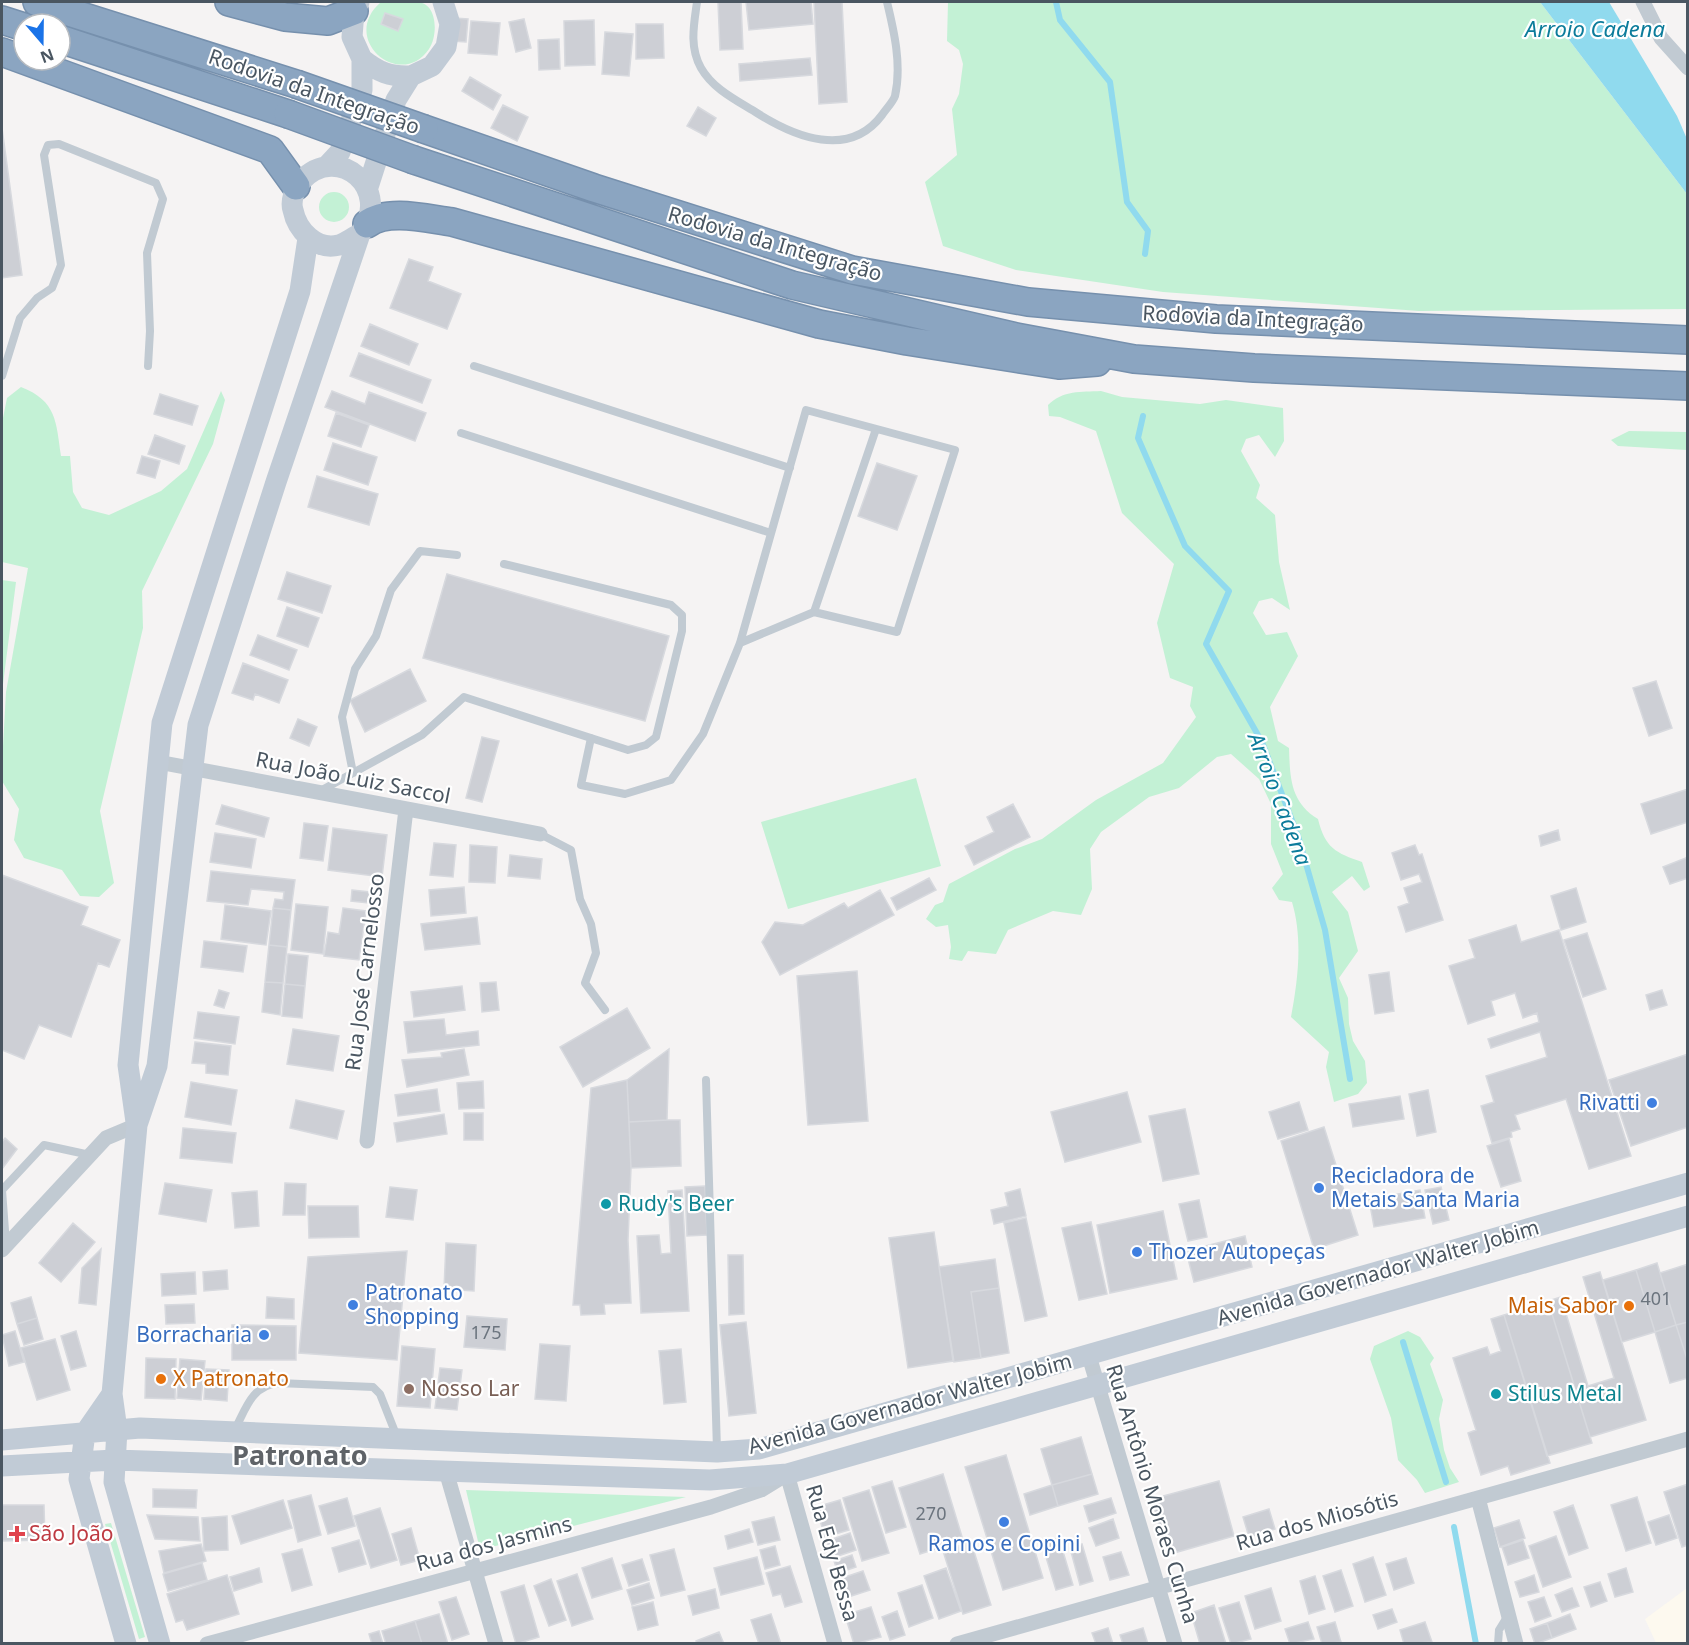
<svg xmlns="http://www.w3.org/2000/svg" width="1689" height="1645" font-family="'Noto Sans',sans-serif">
<rect width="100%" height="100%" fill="#f5f3f3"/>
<path fill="#fdf9ef" d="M1687 1588V1643H1656L1645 1619Z"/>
<path fill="#c3f1d5" d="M381 2C393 2 407 0 418 2 438 4 438 36 429 49 401 91 338 39 381 2Z
M948 2H1540L1687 194V309L1419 311 1163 292 1016 270 943 246 925 182 957 155 952 109 959 94 963 64 959 50 947 41Z
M319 207a15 15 0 1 1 30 0a15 15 0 1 1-30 0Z
M21 387C57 401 56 422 61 456H70L73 492 82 508 109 515 161 491 187 469 221 391 225 400 213 444 142 591 143 628 100 811 114 883 99 897 80 896 62 870 24 858 14 840 19 809 2 781V764L6 692 28 568 2 562V423L7 398Z
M1101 391 1122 397 1200 404 1226 400 1283 408 1284 441 1275 457 1259 435 1246 439 1241 451 1260 485 1256 498 1275 515 1279 562 1290 610 1272 598 1259 601 1253 613 1266 635 1287 632 1298 656 1270 707 1278 741 1289 748C1290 777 1290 802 1318 819 1325 848 1336 853 1362 862L1370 887 1364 891 1352 876 1332 892 1348 912 1358 951 1339 978 1348 998 1349 1024 1353 1041 1365 1061 1367 1083 1358 1094 1334 1102 1326 1067 1329 1052 1291 1017C1298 980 1303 939 1292 902L1279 900 1272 888 1283 874 1271 844V804L1259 779 1231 754 1217 757 1179 788 1149 797 1101 832 1090 849 1092 889 1081 915 1053 911 1008 930 996 954 968 951 962 961 949 959 951 947 948 925 936 927 926 919 935 905 943 902 949 884 1015 849 1042 839 1096 800 1163 763 1196 717 1190 706 1193 687 1170 678 1157 623 1174 564 1122 513 1096 431 1060 417 1049 416 1048 405C1063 390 1081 392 1101 391Z
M1629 431 1687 432V450L1618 446 1611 440Z
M2 580 16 582 2 692Z
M916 778 941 866 788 909 761 822Z
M1408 1331 1420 1337 1434 1358 1430 1364 1443 1400 1439 1419 1444 1450 1450 1468 1459 1482 1425 1493 1417 1480 1398 1460 1391 1418 1370 1359 1374 1346Z
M466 1490 686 1497 480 1550Z
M111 1523 145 1637 139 1639 105 1524Z"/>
<path fill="#90daee" d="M1540 2H1609L1677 116 1687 139V194Z"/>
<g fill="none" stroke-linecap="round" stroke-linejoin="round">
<path stroke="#90daee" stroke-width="6" d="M1056 2 1060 20 1110 82 1127 202 1148 231 1145 254
M1143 416 1138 438 1185 546 1229 591 1206 644 1262 742 1298 836 1325 930 1350 1079
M1403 1342 1446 1482
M1454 1527 1476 1644"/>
</g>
<path fill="#cdcfd5" stroke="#d7d9de" stroke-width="1.5" d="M718 2H741L743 49 720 50Z
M746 2H811L813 24 749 30Z
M814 2H842L847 102 819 104Z
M385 13 403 19 398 31 381 24Z
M454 18 468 19 466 42 452 41Z
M524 19 531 48 516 52 509 22Z
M594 20 595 65 565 66 564 21Z
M471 21 500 23 497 55 468 53Z
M636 24H663L664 58 636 59Z
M605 32 633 34 629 76 602 74Z
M559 39 560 69 539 70 538 40Z
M810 58 812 75 740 81 739 64Z
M470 77 501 95 493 110 462 91Z
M503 105 528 117 517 141 491 128Z
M698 107 716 118 706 136 687 126Z
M2 128 22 275 2 278Z
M409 259 433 267 428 281 461 294 447 329 390 308Z
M370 324 418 344 409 365 361 346Z
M359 353 431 380 422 403 350 376Z
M332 391 365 404 369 392 426 413 415 441 325 407Z
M160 394 198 406 192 425 154 414Z
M336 413 369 425 361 447 328 436Z
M155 435 185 446 179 464 148 454Z
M333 443 377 457 368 485 324 470Z
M142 456 160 461 155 478 137 473Z
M877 463 917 476 897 530 858 516Z
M317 476 378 494 369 525 308 507Z
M287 572 331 586 322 613 278 599Z
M447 574 669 636 645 721 423 658Z
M287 607 319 618 308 647 277 636Z
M258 635 297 650 289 670 250 655Z
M243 663 288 680 279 703 255 694 253 700 232 693Z
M410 669 426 701 365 732 350 700Z
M1656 681 1672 728 1649 736 1633 688Z
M298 719 317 727 309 746 290 738Z
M482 737 499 741 482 802 466 798Z
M1688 789V822L1651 834 1641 804Z
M1013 804 1030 837 974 865 965 846 994 832 987 817Z
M222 805 269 818 264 837 216 824Z
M304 823 328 826 323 861 300 858Z
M333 828 387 835 382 877 328 870Z
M1558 830 1560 840 1541 846 1539 836Z
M215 833 256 839 251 868 210 862Z
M434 843 456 845 453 877 430 875Z
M470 845 497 847 495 883 469 882Z
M1415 845 1419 855 1422 854 1443 920 1406 932 1398 907 1409 903 1404 888 1422 882 1419 874 1401 880 1392 853Z
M510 855 542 859 540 879 508 876Z
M1688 857V878L1670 884 1663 867Z
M211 871 295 880 291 910 273 908 275 899 283 900 284 892 251 889 248 905 207 901Z
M2 875 88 907 81 925 120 940 109 967 98 963 71 1037 39 1025 24 1059 2 1050Z
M929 878 936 890 897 910 891 898Z
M464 887 466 913 431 916 429 890Z
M1576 888 1586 922 1561 930 1551 896Z
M352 890 379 893 378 904 351 901Z
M880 890 894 915 780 975 762 942 775 922 803 925 844 903 848 908Z
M296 904 328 907 323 954 291 950Z
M225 905 271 911 266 945 221 939Z
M273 908 291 910 287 947 269 945Z
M343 908 366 911 359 960 324 956 328 932 339 934Z
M477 917 480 944 425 950 421 924Z
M1516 925 1521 942 1559 930 1631 1156 1589 1169 1566 1099 1515 1115 1520 1129 1511 1132 1512 1137 1492 1143 1481 1106 1494 1102 1486 1076 1547 1057 1540 1032 1491 1048 1488 1039 1539 1022 1537 1013 1523 1018 1515 993 1491 1001 1495 1015 1468 1024 1449 966 1475 958 1469 940Z
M1587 933 1606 989 1583 997 1564 940Z
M204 941 247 946 243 972 201 967Z
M269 945 287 947 283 983 265 982Z
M288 954 308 956 305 986 285 984Z
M857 971 868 1121 808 1125 797 976Z
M1389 972 1394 1011 1375 1014 1369 975Z
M265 982 283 983 280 1015 262 1012Z
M496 982 499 1010 482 1012 480 983Z
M285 984 305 986 302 1018 282 1016Z
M462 986 465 1010 414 1017 411 992Z
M219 990 229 993 224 1008 214 1005Z
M1662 990 1667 1005 1650 1010 1646 995Z
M627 1008 650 1048 583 1087 560 1047Z
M198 1012 239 1017 235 1044 194 1038Z
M444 1019 446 1035 478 1031 479 1045 408 1053 404 1022Z
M293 1029 339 1036 333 1071 287 1064Z
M195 1042 231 1046 228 1075 206 1073V1064L192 1063Z
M464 1049 469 1075 407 1087 402 1060 442 1057 441 1053Z
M669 1049 667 1120 629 1122 627 1080Z
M1688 1054V1127L1631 1146 1609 1080Z
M627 1080 631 1168 628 1240 631 1303 604 1304 605 1314 581 1315 580 1305H573L591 1088Z
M483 1081 484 1108 459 1109 457 1083Z
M191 1082 237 1090 231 1125 185 1117Z
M437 1089 440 1111 398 1116 395 1095Z
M1428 1090 1436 1132 1417 1136 1409 1094Z
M1127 1092 1141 1142 1065 1162 1051 1112Z
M1400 1096 1404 1119 1353 1127 1349 1104Z
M296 1100 344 1111 337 1139 290 1128Z
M1299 1102 1308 1130 1278 1139 1269 1112Z
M1185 1109 1199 1174 1163 1181 1149 1116Z
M464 1113H483V1140H464Z
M444 1114 447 1134 397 1142 394 1123Z
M667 1120H680L681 1166 631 1168 629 1122Z
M1324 1127 1358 1235 1314 1249 1281 1141Z
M183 1128 236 1133 232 1163 180 1158Z
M5 1138 17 1149 2 1169V1142Z
M1509 1139 1521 1181 1501 1187 1487 1146Z
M165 1183 212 1190 206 1222 159 1214Z
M285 1183 306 1184 305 1215H283Z
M705 1186 707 1235 687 1236 685 1187Z
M390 1187 417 1190 413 1220 386 1217Z
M1441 1187 1449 1220 1433 1224 1425 1190Z
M1020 1189 1026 1216 994 1224 991 1210 1008 1206 1005 1193Z
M682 1190 689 1311 641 1313 637 1236 659 1235 661 1254 671 1253 668 1191Z
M1420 1190 1425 1218 1374 1227 1369 1199Z
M257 1191 259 1226 235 1228 232 1193Z
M1199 1200 1207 1237 1188 1241 1179 1204Z
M308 1206H358L359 1237 309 1238Z
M1163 1211 1177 1279 1110 1293 1097 1225Z
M1026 1218 1047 1316 1025 1321 1004 1223Z
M1091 1222 1107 1294 1079 1300 1062 1228Z
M73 1223 95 1242 61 1282 39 1263Z
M934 1232 953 1361 908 1368 889 1238Z
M1245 1236 1252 1267 1194 1282 1186 1251Z
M446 1243 476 1245 474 1291 444 1289Z
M101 1249 96 1305 79 1303 82 1268Z
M407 1251 397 1360 299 1353 308 1257Z
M728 1255H743L744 1314 729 1315Z
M995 1259 999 1288 971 1292 981 1358 954 1362 939 1267Z
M1657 1263 1676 1325 1655 1332 1636 1270Z
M1688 1264V1322L1676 1325 1660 1273Z
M227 1270 228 1289 204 1291 203 1272Z
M1636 1270 1655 1332 1622 1342 1603 1280Z
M195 1272 196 1294 162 1296 161 1274Z
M1600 1272 1646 1420 1590 1437 1548 1301 1561 1297 1588 1386 1614 1378 1583 1277Z
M999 1288 1009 1353 981 1358 971 1292Z
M31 1297 37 1318 17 1324 11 1303Z
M267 1297 294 1299V1319L266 1318Z
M1548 1301 1592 1443 1547 1456 1504 1315Z
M194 1304 195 1323 166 1324 165 1305Z
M1504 1315 1550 1463 1511 1475 1508 1466 1481 1475 1468 1433 1476 1430 1453 1358 1487 1347 1490 1355 1501 1351 1491 1319Z
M467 1316 507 1319 505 1350 464 1347Z
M37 1318 43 1339 24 1345 17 1324Z
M746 1322 756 1413 729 1416 720 1325Z
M1688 1322V1362L1676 1325Z
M232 1325 296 1326V1360H232Z
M1676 1325 1688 1362V1378L1670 1383 1655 1332Z
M15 1331 24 1362 9 1366 2 1335Z
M76 1331 86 1366 71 1370 61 1336Z
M55 1339 70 1390 37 1400 21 1348Z
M540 1344 570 1346 566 1401 535 1399Z
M402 1346 435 1349 430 1408 397 1406Z
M681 1349 686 1402 664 1404 659 1351Z
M146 1358 176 1359 175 1399 145 1398Z
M180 1359 205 1361 201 1400 177 1398Z
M440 1368 462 1370 457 1410 435 1408Z
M206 1369 229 1370 227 1401 204 1399Z
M1081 1437 1092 1474 1052 1485 1041 1449Z
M1006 1455 1043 1578 1003 1590 965 1467Z
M943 1474 963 1540 920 1554 899 1488Z
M1092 1474 1098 1494 1058 1506 1052 1485Z
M892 1481 906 1527 886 1533 872 1487Z
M1219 1481 1234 1536 1167 1555 1152 1499Z
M1688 1484V1545L1682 1547 1664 1492Z
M1052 1485 1058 1506 1030 1515 1024 1494Z
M153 1489 197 1490 196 1508 153 1507Z
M869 1490 889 1553 862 1561 843 1498Z
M311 1495 321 1535 298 1542 288 1501Z
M1637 1497 1651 1543 1626 1551 1611 1505Z
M347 1498 355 1526 328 1534 319 1506Z
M1111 1498 1116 1513 1089 1522 1084 1506Z
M283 1500 292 1528 241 1544 232 1516Z
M840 1500 849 1530 825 1537 816 1507Z
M2 1505H44L45 1540 2 1541Z
M1573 1505 1588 1548 1569 1555 1554 1512Z
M380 1508 397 1560 371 1568 354 1516Z
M1269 1509 1275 1529 1249 1537 1243 1517Z
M147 1515 198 1517 200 1541 155 1539Z
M1669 1515 1677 1538 1656 1545 1648 1522Z
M227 1516 228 1550 204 1551 202 1518Z
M774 1517 780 1540 758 1545 752 1522Z
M1113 1519 1119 1538 1096 1546 1089 1528Z
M1519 1520 1525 1538 1500 1547 1494 1528Z
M411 1528 420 1560 401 1565 392 1534Z
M749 1529 753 1542 728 1549 725 1536Z
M850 1533 856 1550 832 1558 827 1541Z
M1556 1536 1571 1577 1543 1587 1529 1546Z
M1059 1538 1073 1585 1056 1590 1042 1544Z
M359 1540 366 1564 339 1572 332 1548Z
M1523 1540 1529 1558 1508 1565 1502 1547Z
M971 1542 991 1605 963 1614 943 1551Z
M201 1544 206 1561 164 1573 159 1551Z
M1082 1544 1093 1581 1080 1585 1070 1548Z
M775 1546 780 1565 765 1569 760 1550Z
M302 1549 312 1585 292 1591 282 1554Z
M674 1549 685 1590 661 1596 650 1555Z
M1121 1552 1129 1575 1110 1580 1103 1557Z
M852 1555 856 1567 838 1573 834 1561Z
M757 1557 764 1584 721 1595 714 1568Z
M1373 1557 1386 1595 1365 1602 1353 1564Z
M612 1558 622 1589 592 1598 582 1568Z
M1406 1558 1414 1583 1394 1590 1386 1564Z
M642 1559 649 1580 629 1586 622 1565Z
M202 1563 207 1580 168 1591 163 1574Z
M790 1566 802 1602 785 1607 781 1594 773 1596 766 1573Z
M259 1568 262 1582 234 1591 230 1577Z
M946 1568 961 1611 939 1619 924 1576Z
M1626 1568 1633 1592 1615 1597 1608 1574Z
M1341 1570 1353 1606 1335 1612 1323 1576Z
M863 1571 870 1590 842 1599 836 1580Z
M577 1574 593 1619 572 1626 557 1581Z
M227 1575 239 1614 187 1630 183 1620 176 1622 167 1594Z
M1534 1575 1539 1592 1520 1597 1515 1582Z
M1315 1576 1325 1609 1309 1614 1300 1581Z
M551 1579 566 1620 549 1626 534 1586Z
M1600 1582 1607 1601 1591 1607 1584 1587Z
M649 1583 654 1598 632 1605 627 1590Z
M524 1585 539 1637 516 1644 501 1592Z
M922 1585 933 1618 909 1627 898 1593Z
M1271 1588 1281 1621 1255 1629 1245 1596Z
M1572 1588 1579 1606 1562 1612 1555 1595Z
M715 1589 719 1608 693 1615 688 1596Z
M456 1597 469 1634 452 1640 439 1602Z
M1544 1597 1551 1616 1535 1622 1528 1602Z
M653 1602 658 1625 638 1630 632 1607Z
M1239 1602 1251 1639 1231 1644 1219 1608Z
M1214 1605 1226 1644H1200L1191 1613Z
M871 1607 881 1637 854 1644 845 1615Z
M1392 1609 1397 1622 1378 1629 1373 1615Z
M897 1611 905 1635 890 1640 882 1617Z
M439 1614 448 1644H422L415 1621Z
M771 1614 781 1644H759L751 1620Z
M1570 1614 1576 1629 1552 1638 1547 1623Z
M415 1621 422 1644H386L382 1631Z
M1308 1622 1314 1639 1290 1644 1285 1629Z
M1335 1622 1341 1642 1322 1644 1317 1627Z
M1425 1622 1432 1642 1404 1644 1400 1630Z
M1547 1623 1552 1638 1535 1644 1530 1629Z
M1108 1628 1113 1644H1096L1092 1633Z
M1143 1628 1148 1644H1123L1120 1635Z
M379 1631 383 1644H372L369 1634Z
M719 1632 724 1644H697L696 1641Z"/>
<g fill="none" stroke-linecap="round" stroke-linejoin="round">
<g stroke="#7690ad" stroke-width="30">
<path id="highway" d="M37 2 296 84
M229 2 285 17 328 21 354 11
M2 20 24 27
M60 39 288 114
M2 52 270 150 296 186
M424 129 594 188 852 270 1028 302 1216 319 1688 340
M414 160 792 285 1016 337 1134 359 1254 368 1688 386
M367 224C388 208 428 219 452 222L819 324 907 341 1059 365 1097 362"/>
</g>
<path stroke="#c1cad2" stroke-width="8" d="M697 2C694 24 689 47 701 68 713 89 736 100 757 113 795 137 849 159 882 115 886 109 893 102 895 96 902 65 894 31 887 2
M474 366 790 468
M2 376 20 318 37 298 52 288 61 265 44 155 48 145 59 144 156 183 163 199 147 253 150 331 148 366
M461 433 771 533
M814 612 876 429
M591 738 581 785 625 794 671 780 703 734 740 643 806 410 955 450 897 632 814 612 740 643
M353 773 342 717 355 669 376 636 391 590 420 551 457 555
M322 790 422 735 464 697 628 750 646 745 656 737 682 631V615L671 605 504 564
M540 834 571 850 580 899 591 924 596 953 585 983 605 1010
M706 1080 717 1450
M6 1244 2 1190 44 1145 90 1155
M234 1431C246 1409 251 1386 278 1383L373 1387 380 1394 397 1437
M1498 1644 1499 1630 1507 1617"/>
<path stroke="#c1cad2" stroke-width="15" d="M1643 2 1661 38 1688 68
M158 762 540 834
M367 1141 406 809
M2 1250 106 1138 137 1125
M1089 1356 1175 1644
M446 1471 496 1644
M1478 1498 1516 1644
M207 1644 711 1507 761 1490 787 1474 835 1644
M957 1644 1688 1439"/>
<path stroke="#c1cbd6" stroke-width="21" d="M362 59C378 72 390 77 411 76
M327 166 340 152 362 90V59L352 37 354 11 359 2
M368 187 396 100 411 76 432 66 446 47 450 24 443 2
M136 1122 128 1065 162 723 300 291 308 238
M112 1394 85 1433 79 1479 126 1644
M2 1440 140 1428 717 1452 759 1449 1688 1183
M2 1466 115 1460 710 1480 787 1474 1688 1216
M160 1644 114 1482 117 1430 112 1394 137 1125 157 1066 198 725 276 482 360 234C394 190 338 141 301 181 295 188 290 201 293 210 297 230 316 251 339 245 346 243 353 237 360 234"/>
<use href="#highway" stroke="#8ba5c1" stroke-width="27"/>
<g stroke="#7690ad" stroke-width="30" stroke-linecap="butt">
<path id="highway-bridge" d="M296 84 424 129
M288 114 414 160"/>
</g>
<use href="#highway-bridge" stroke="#8ba5c1" stroke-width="27"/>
</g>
<g fill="#3f7fe0" stroke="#fff" stroke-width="2">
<circle cx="1652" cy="1103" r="6"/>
<circle cx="1319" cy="1188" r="6"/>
<circle cx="1137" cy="1252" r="6"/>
<circle cx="353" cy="1305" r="6"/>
<circle cx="264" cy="1335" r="6"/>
<circle cx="1004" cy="1522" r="6"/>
</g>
<g fill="#0f9aa8" stroke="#fff" stroke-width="2">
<circle cx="606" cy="1204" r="6"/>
<circle cx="1496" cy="1394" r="6"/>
</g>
<g fill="#e8710a" stroke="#fff" stroke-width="2">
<circle cx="1629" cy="1306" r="6"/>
<circle cx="161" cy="1379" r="6"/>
</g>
<circle fill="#8d6e63" stroke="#fff" stroke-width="2" cx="409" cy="1389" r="6"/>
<path fill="#e0444e" stroke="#fff" stroke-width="2" d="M14 1525h6v6h6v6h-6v6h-6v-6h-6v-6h6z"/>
<g text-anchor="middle" stroke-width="4.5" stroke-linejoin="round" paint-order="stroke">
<g font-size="18" fill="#6b747e">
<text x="1656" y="1305">401</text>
<text x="486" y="1339">175</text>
<text x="931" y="1520">270</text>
</g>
<g font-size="21" fill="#4a5661" stroke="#fff">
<text transform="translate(314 92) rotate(19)" y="7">Rodovia da Integração</text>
<text transform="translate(775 244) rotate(16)" y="7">Rodovia da Integração</text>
<text transform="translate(1253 319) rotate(3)" y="7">Rodovia da Integração</text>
<text transform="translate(353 778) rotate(11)" y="7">Rua João Luiz Saccol</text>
<text transform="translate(365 972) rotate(-83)" y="7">Rua José Carnelosso</text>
<text transform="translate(1378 1273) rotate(-16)" y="7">Avenida Governador Walter Jobim</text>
<text transform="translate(910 1404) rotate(-15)" y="7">Avenida Governador Walter Jobim</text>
<text transform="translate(1152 1494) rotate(73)" y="7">Rua Antônio Moraes Cunha</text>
<text transform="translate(1317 1521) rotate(-16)" y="7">Rua dos Miosótis</text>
<text transform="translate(494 1544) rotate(-15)" y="7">Rua dos Jasmins</text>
<text transform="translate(832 1553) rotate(74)" y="7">Rua Edy Bessa</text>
</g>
<g font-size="21" fill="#366cbe" stroke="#fff" text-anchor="start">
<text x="1640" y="1110" text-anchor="end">Rivatti</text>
<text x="1331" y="1183">Recicladora de<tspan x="1331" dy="24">Metais Santa Maria</tspan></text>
<text x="1149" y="1259">Thozer Autopeças</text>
<text x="365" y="1300">Patronato<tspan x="365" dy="24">Shopping</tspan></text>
<text x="252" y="1342" text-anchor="end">Borracharia</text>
<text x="1004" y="1551" text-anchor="middle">Ramos e Copini</text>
</g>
<g font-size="21" fill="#0d838f" stroke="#fff" text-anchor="start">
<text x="618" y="1211">Rudy's Beer</text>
<text x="1508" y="1401">Stilus Metal</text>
</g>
<g font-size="21" fill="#c56008" stroke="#fff" text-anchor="end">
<text x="1617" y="1313">Mais Sabor</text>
<text x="173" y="1386" text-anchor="start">X Patronato</text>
</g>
<g font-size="21" fill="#785e54" stroke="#fff" text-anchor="start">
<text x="421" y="1396">Nosso Lar</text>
</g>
<g font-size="21" fill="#be3a42" stroke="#fff" text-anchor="start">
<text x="29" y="1541">São João</text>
</g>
<g font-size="22" font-style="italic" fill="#0c7c9b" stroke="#fff">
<text x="1595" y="37">Arroio Cadena</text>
<text transform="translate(1280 799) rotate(69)" y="8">Arroio Cadena</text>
</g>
<g font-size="27" font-weight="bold" fill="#5f6368" stroke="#fff">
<text x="300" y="1465">Patronato</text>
</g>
</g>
<rect width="1689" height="1645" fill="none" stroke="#4a5661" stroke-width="6"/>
<g transform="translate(42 42) rotate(160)"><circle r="28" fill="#ffffff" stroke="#b7bbc0" stroke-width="1.5"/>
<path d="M0-4.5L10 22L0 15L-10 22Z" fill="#1a73e8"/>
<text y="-9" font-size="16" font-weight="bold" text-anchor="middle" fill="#4a5661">N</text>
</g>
</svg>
